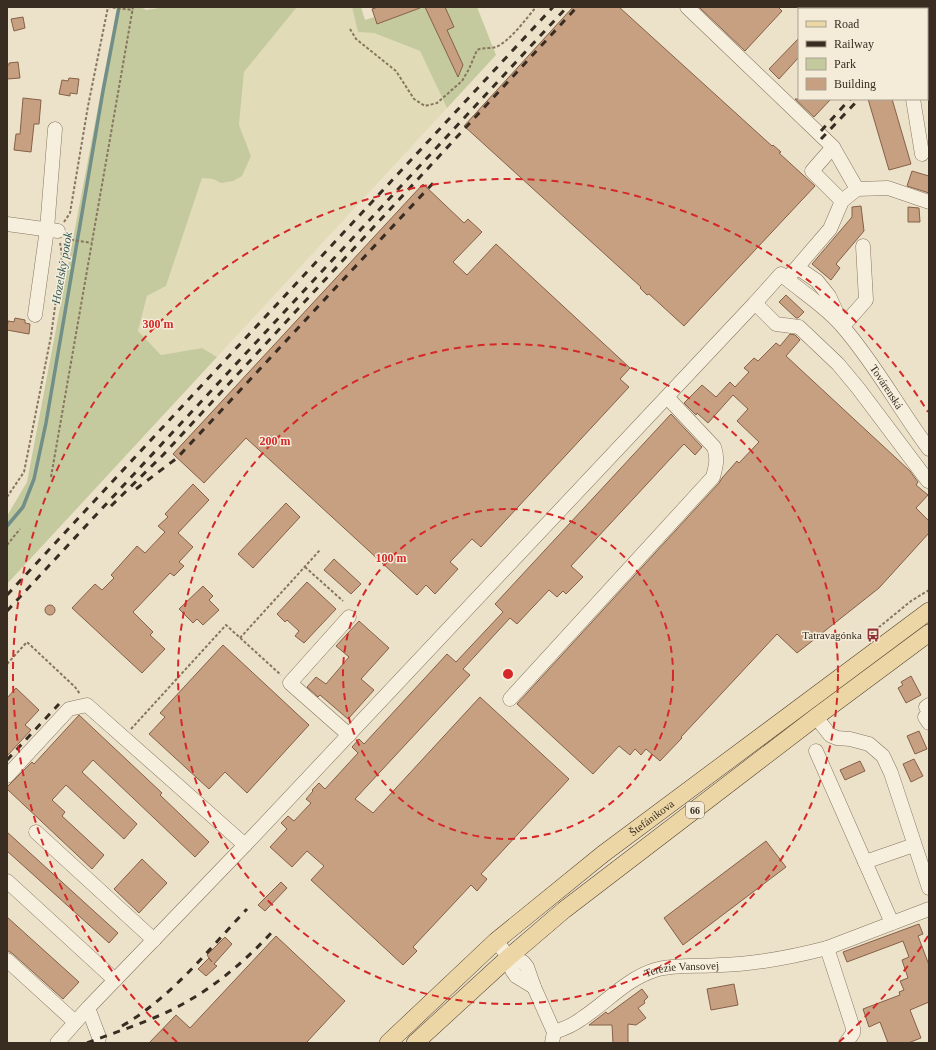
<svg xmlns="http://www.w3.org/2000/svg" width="936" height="1050" font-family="Georgia,serif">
<rect width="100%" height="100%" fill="#ece2ca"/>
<path fill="#e1dbb7" d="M297 7H352L358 32 374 33 420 51 447 108 217 357 202 348 161 355 138 332 147 296 166 286 202 178 213 179 221 183 251 156 239 125 244 72Z"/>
<path fill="#c4ca9e" d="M117 7H141L146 10 166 7H297L244 72 239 125 251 156 242 176 233 181 221 183 213 179 202 178 166 286 147 296 138 331 161 355 202 348 217 357 7 584V516L27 482Z
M352 7H361L365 20 374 17 377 24 407 13 405 7H477L496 55 447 108 420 51 374 33 358 32Z"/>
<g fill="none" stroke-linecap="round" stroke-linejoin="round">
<path stroke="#718f88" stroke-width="3.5" d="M7 526 23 507 34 479 46 423 103 91 119 7"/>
</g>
<path fill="#c7a082" stroke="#856047" d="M378 7H420V8L377 24 372 9Z
M425 7H445L454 27 447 30 463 65 458 77Z
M573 7H619L772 146 773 145 781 152 779 153 815 186 684 326 649 294 647 295 640 288 641 287 464 126Z
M699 7H778L782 11 745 51Z
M23 17 25 28 14 31 11 19Z
M799 38V57L779 79 769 69Z
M18 62 20 78 7 79V66L9 65V63Z
M69 78 79 79 77 94 70 93V96L59 94 62 80 68 81Z
M23 98 41 100 39 124H34L31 152 14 150 16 134H20Z
M795 99H831L814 117Z
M868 99H892L911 164 889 170Z
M912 171 929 176V193L907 186Z
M423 184 464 223 468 219 482 232 453 262 467 275 496 244 630 368 620 379 629 387 481 547 472 539 450 562 458 569 435 594 426 585 417 595 246 438 204 483 173 454Z
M861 206 864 231 836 264 840 268 831 280 812 264 852 217V207Z
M908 207 919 208 920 222H908Z
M786 295 804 312 798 318H796L779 302Z
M15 318 25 320V323L30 324 29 334 7 330 8 321 14 322Z
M790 334 795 335 800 340 786 356 910 471 918 482 916 485 928 495 916 508 929 521V533L879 588 797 653 777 634 681 737 682 738 660 761 646 749 641 755 635 749 630 755 619 746 593 774 517 704 719 483 722 478 737 461 739 463 759 442 737 421 748 409 733 395 708 423 697 413 696 415 684 403 702 385 716 397 730 382 735 387 749 372 744 368 754 358 758 361 776 343 780 346Z
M671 414 702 447 695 455 684 444 571 566 583 577 566 594 563 591 557 597 549 590 517 624 510 618 463 669 470 675 355 799 373 813 480 697 569 779 481 874 487 879 477 891 471 885 413 947 417 951 403 965 311 880 324 866 307 851 292 867 270 847 287 829 281 823 288 816 294 821 311 803 306 799 313 791 312 790 319 783 325 789 358 753 352 747 359 739 364 744 447 654 456 662 503 612 495 604Z
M193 484 209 500 178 533 193 547 179 562 184 566 174 576 170 573 133 612 153 632 150 635 165 649 142 673 72 608 95 584 102 590 114 578 111 575 137 546 145 553 165 532 158 526 168 517 165 514Z
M286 503 300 517 253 568 238 554Z
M334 559 361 584 351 594 324 570Z
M307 582 336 609 304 643 295 636 299 631 287 620 285 622 277 614Z
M203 586 213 596 209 600 219 610 203 625 197 619 193 623 179 609Z
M45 610a5 5 0 1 1 10 0a5 5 0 1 1-10 0Z
M359 621 389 648 361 679 374 690 348 719 320 695 318 697 307 687 316 677 326 684 349 657 336 646Z
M223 645 309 725 247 793 225 772 209 789 149 734 165 717 160 713Z
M911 676 921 695 906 703 898 688 903 685 901 682Z
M16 688 39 710 25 725 31 730 7 756V698Z
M79 715 162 793 160 795 209 842 195 857 93 760 82 772 137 824 124 839 66 785 52 800 65 812 62 816 104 855 92 869 7 789V787L32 762 34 764Z
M919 731 927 749 915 754 907 736Z
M914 759 923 776 911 782 903 764Z
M860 761 865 771 845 780 840 770Z
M7 832 118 933 109 943 7 851Z
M766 841 786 867 683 945 664 918Z
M142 859 167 883 139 913 114 889Z
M281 882 287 888 265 911 258 905Z
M7 917 79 982 63 999 13 954 7 950Z
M919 924 923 934 918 936 929 965V1002L910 1010 921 1038 908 1043H888L880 1022 869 1027 863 1009 900 995 899 992 904 990 900 981 908 978 902 960 909 957 903 941 847 962 843 952Z
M276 936 345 1001 306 1043H149L176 1015 190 1028Z
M225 937 232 944 214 964 217 966 206 976 198 969 209 958 212 962 207 955Z
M734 984 738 1005 711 1010 707 989Z
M642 989 648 997 644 1001 645 1003 638 1008 646 1018 636 1025 628 1024V1043H613L612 1025H589L606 1012 608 1014Z"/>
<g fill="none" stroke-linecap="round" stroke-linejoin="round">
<g stroke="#87755f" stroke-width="15">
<g id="minor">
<path d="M687 7 833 147 857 189"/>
<path d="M927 56H929"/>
<path d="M913 99 922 154"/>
<path d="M833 147 812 171 842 201"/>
<path d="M7 224 58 231"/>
<path d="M798 268 817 281 829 296 840 320"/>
<path d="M787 279 830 229 842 201 857 189 888 188 929 202"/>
<path d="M755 303 776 324 799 327 838 364 858 388 928 481"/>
<path d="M35 315 47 229 55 129"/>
<path d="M843 326 866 300 863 246"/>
<path d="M510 699 713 477C716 466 718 458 714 447L667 397"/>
<path d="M926 707 929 705"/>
<path d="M816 717 830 735 837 738 850 739 869 744 883 756 891 773 929 888"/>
<path d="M925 717 929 723"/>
<path d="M349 735 290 683 349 617"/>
<path d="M816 751 892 923"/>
<path d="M7 776 69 709 87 705 245 845 88 1008 57 1043"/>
<path d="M36 832 154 940"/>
<path id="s1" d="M245 845 755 303 781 274C800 291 827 307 843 327 876 365 899 409 929 449"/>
<path d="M865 862 914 845"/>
<path d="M7 881 115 980"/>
<path d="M496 941 509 957 512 970 516 976 534 987"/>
<path d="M827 948 929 909"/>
<path d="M509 957 523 962 527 967 534 987 554 1032 552 1043"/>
<path d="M7 960 75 1022"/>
<path d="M88 1008 99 1037 98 1043"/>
<path id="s2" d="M554 1032C564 1029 573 1025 581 1019 606 1003 626 979 655 970 676 964 699 967 721 965 757 964 792 957 827 948L853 1028V1033L846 1043"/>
</g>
</g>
<g stroke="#564433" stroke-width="18">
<g id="major">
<path id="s3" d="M388 1043 496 941 603 854 929 611"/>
<path d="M415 1043 509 957 564 910 816 717 929 633"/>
</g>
</g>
<path stroke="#87755f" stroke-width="2" stroke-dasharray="3 2" stroke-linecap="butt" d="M350 29 356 39 396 71 414 99 425 106 437 103 462 81 469 69 477 50C483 47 490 49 496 47 510 41 526 19 536 7
M64 222 70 213 88 106 108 7 133 10
M66 239 92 243
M51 477 133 7
M7 497 24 472 32 432 51 336 62 256 60 242
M7 545 20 529
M305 567 343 601
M867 637 911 601 929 590
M240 638 320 550
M7 664 27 642 75 687 80 694
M131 729 226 625 281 675"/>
<use href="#minor" stroke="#f7efdd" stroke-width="14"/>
<use href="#major" stroke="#ecd6a5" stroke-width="17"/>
<path stroke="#392d22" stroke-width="3" stroke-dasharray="7 7" stroke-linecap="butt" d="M821 131 850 99
M821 139 859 99
M136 489 177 458 435 181
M111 506 163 455 577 7
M7 595 553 7
M7 611 567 7
M7 760 59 704
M122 1026C172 997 208 950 247 909
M87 1043C110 1034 133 1027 156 1017 201 998 239 968 272 932"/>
</g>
<g fill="none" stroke="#d62828" stroke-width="2" stroke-dasharray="7 5">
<circle cx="508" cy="674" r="165"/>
<circle cx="508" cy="674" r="330"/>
<path d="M928 936A495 495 0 0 1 839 1042M177 1042A495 495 0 1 1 928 412"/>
</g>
<defs>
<g id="bus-bare" transform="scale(1.08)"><path d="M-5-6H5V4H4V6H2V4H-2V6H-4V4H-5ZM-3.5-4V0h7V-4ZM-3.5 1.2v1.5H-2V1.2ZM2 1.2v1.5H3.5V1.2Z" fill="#923433" stroke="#f4ecd9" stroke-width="2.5" paint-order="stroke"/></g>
</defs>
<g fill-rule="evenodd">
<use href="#bus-bare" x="873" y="635"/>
</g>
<g text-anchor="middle" stroke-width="3" stroke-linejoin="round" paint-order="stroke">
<rect fill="#f4ecd9" stroke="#716659" stroke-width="1" x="686" y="802" width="18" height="16" rx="3"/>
<g font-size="10" font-weight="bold" fill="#392d22">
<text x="695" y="814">66</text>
</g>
<g font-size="11" fill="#392d22" stroke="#f4ecd9">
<text dy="4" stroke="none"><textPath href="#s1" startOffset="939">Továrenská</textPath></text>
<text dy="4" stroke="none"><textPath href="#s3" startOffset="347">Štefánikova</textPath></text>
<text dy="4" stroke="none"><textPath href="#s2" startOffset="146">Terézie Vansovej</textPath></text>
</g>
<g font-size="11" fill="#392d22" stroke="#f4ecd9" text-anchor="end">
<text x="862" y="639">Tatravagónka</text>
</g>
<g font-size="12" font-style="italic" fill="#325856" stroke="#f4ecd9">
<text transform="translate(62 268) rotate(-80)" y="4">Hozelský potok</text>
</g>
</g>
<circle cx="508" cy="674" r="6" fill="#d62828" stroke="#f4ecd9" stroke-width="2"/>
<g font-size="12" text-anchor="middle" font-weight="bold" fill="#d62828" stroke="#f4ecd9" stroke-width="3" stroke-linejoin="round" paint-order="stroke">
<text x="158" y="328">300 m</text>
<text x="275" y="445">200 m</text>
<text x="391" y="562">100 m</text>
</g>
<rect width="936" height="1050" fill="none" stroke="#392d22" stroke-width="16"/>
<rect x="798" y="8" width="130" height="92" fill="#f4ecd9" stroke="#a9a090"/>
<rect x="806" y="21" width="20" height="6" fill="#ecd6a5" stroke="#a9a090"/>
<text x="834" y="28" font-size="12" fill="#392d22">Road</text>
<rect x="806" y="41" width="20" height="6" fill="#392d22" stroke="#a9a090"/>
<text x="834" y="48" font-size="12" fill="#392d22">Railway</text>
<rect x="806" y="58" width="20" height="12" fill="#c4ca9e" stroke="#a9a090"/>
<text x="834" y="68" font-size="12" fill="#392d22">Park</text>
<rect x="806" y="78" width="20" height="12" fill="#c7a082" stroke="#a9a090"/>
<text x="834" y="88" font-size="12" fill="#392d22">Building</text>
</svg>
